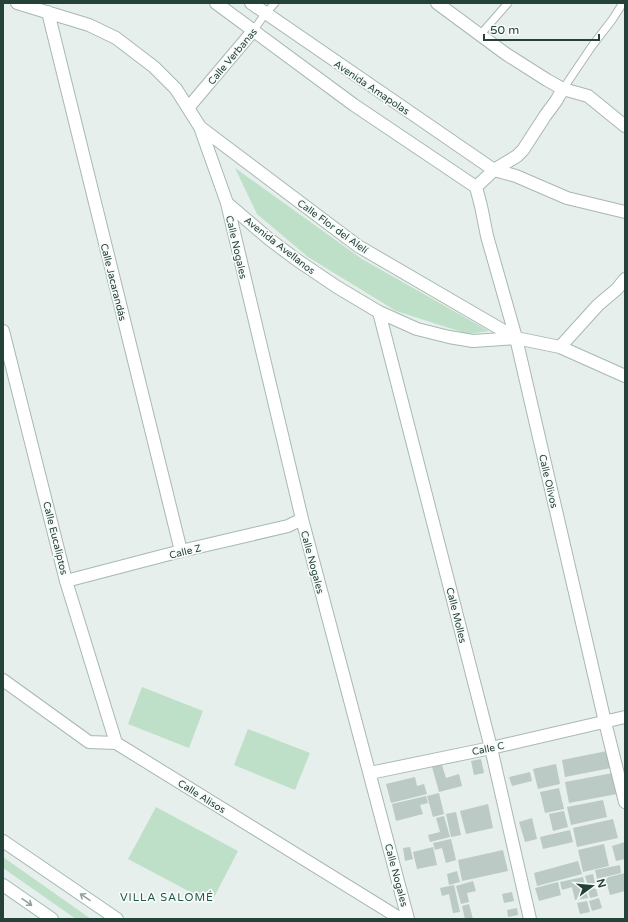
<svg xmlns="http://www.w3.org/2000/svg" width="628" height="922" font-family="'Varela Round',sans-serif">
<rect width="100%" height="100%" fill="#e6efeb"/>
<path fill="#bfe0c8" d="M235 168 362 259 489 331 468 334 396 311 308 257 257 214Z
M142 687 203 711 189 748 128 724Z
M248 729 310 753 295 790 234 765Z
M156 807 238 851 211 903 128 859Z
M3 857 91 919H76L3 868Z"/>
<path fill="#bbcac4" d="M607 751 611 768 565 777 562 760Z
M481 759 484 773 474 775 471 761Z
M556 764 560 784 538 789 533 769Z
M442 765 446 778 459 774 462 786 439 792 432 767Z
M530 772 532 781 512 786 509 777Z
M613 773 617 794 569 803 565 782Z
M415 777 417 786 424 784 427 794 391 803 386 784Z
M559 788 564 809 545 813 540 792Z
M439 793 444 814 433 817 427 796Z
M426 796 428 803 420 805 423 814 396 821 392 804Z
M603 800 607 817 571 825 567 807Z
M488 804 493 828 466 834 460 811Z
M564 811 568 827 553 831 549 814Z
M456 812 461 835 451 837 446 814Z
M444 816 450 837 430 842 428 835 440 832 436 818Z
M532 818 537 839 525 842 519 822Z
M613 819 618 838 577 847 573 828Z
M570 830 573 842 543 849 540 837Z
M451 839 456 860 446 863 442 848 435 850 433 843Z
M625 842V859L616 861 612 846Z
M604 844 609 866 583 872 578 850Z
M410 847 413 859 405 861 403 848Z
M433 847 437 865 417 869 413 852Z
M503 850 508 871 462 881 458 860Z
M578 861 582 874 537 886 534 873Z
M620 865 621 873 597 879 595 870Z
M457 871 460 882 449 885 447 874Z
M625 873V891L610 895 605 878Z
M593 874 595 883 588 885 585 876Z
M583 877 588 898 575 900 572 887 562 890 560 882Z
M473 881 476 891 467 893 469 902 461 904 456 886Z
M558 882 561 895 539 901 535 888Z
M454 885 460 912 453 913 449 894 442 896 440 888Z
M596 888 598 896 590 898 588 890Z
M512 892 514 901 504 903 502 894Z
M599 898 602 908 592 911 589 901Z
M587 901 590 912 580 914 577 903Z
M469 904 473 919H465L462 906Z
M517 908 518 915 508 917 507 910Z"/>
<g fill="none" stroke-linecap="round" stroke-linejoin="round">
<g stroke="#a8b8b2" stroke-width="9">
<path id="service" d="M253 31 265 14 275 3
M480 35 508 3
M563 89 592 46 612 20 623 3"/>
</g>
<g stroke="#a8b8b2" stroke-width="14">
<path id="minor" d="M17 3 89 25 116 38 154 67 176 89 200 127 227 203 269 239 297 260 337 287 379 312 417 329 449 337 473 341 516 338 560 347 625 376
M216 3 354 105 476 187
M251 3 494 170 516 176 567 198 625 212
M437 3 506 54 547 80 563 89 588 96 625 126
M48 12 181 551
M188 108 253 31
M200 127 358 246 516 338
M476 187 481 206 487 236 516 338 605 722 625 802
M476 187 494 170 517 156 523 150 545 116 556 101 563 89
M227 203 302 519 408 919
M379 312 491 748 530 919
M3 331 66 581 116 743
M560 347 598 305 617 289 625 279
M66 581 181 551 288 526 302 519
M3 680 89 742 116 743 401 919
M370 773 491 748 625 717"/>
</g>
<g stroke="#a4bbb3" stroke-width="14">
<path id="secondary" d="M3 841 117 919
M3 885 52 919"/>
</g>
<use href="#service" stroke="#fff" stroke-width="7"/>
<use href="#minor" stroke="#fff" stroke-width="12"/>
<use href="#secondary" stroke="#fff" stroke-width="12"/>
</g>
<defs><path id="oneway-shaft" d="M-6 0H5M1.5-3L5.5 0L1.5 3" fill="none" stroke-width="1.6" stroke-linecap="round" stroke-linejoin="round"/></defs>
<g stroke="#92a09c">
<use href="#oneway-shaft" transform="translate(85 897) rotate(-146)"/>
<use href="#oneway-shaft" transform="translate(27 902) rotate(35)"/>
</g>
<g text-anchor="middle" stroke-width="3.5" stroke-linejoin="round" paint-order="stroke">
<g font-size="10" fill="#24423a" stroke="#f7fbf9">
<text transform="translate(232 56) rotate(-50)" y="4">Calle Verbanas</text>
<text transform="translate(372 87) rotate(34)" y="4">Avenida Amapolas</text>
<text transform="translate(333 226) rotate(36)" y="4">Calle Flor del Alelí</text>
<text transform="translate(280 245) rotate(38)" y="4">Avenida Avellanos</text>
<text transform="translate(237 247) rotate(77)" y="4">Calle Nogales</text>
<text transform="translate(114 282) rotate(76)" y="4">Calle Jacarandás</text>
<text transform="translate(549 481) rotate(77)" y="4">Calle Olivos</text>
<text transform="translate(56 538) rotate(76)" y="4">Calle Eucaliptos</text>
<text transform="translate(185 551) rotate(-14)" y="4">Calle Z</text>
<text transform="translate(313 562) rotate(75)" y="4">Calle Nogales</text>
<text transform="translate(457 615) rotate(76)" y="4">Calle Molles</text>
<text transform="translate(488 748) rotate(-12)" y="4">Calle C</text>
<text transform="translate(202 796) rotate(32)" y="4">Calle Alisos</text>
<text transform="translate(397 875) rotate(75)" y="4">Calle Nogales</text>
</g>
<g font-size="11" letter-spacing="1" fill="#1f5548" stroke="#f7fbf9">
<text x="167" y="901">VILLA SALOMÉ</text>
</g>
</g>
<rect width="628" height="922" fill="none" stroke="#24423a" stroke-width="8"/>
<g transform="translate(592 886) rotate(74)" stroke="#f7fbf9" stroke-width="3" paint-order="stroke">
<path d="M0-3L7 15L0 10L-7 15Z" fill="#24423a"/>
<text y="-6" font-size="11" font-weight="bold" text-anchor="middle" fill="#24423a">N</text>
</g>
<path d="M484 34v6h115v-6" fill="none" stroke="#24423a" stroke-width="2"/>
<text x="490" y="34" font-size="12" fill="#24423a" stroke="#f7fbf9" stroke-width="3" paint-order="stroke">50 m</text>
</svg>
